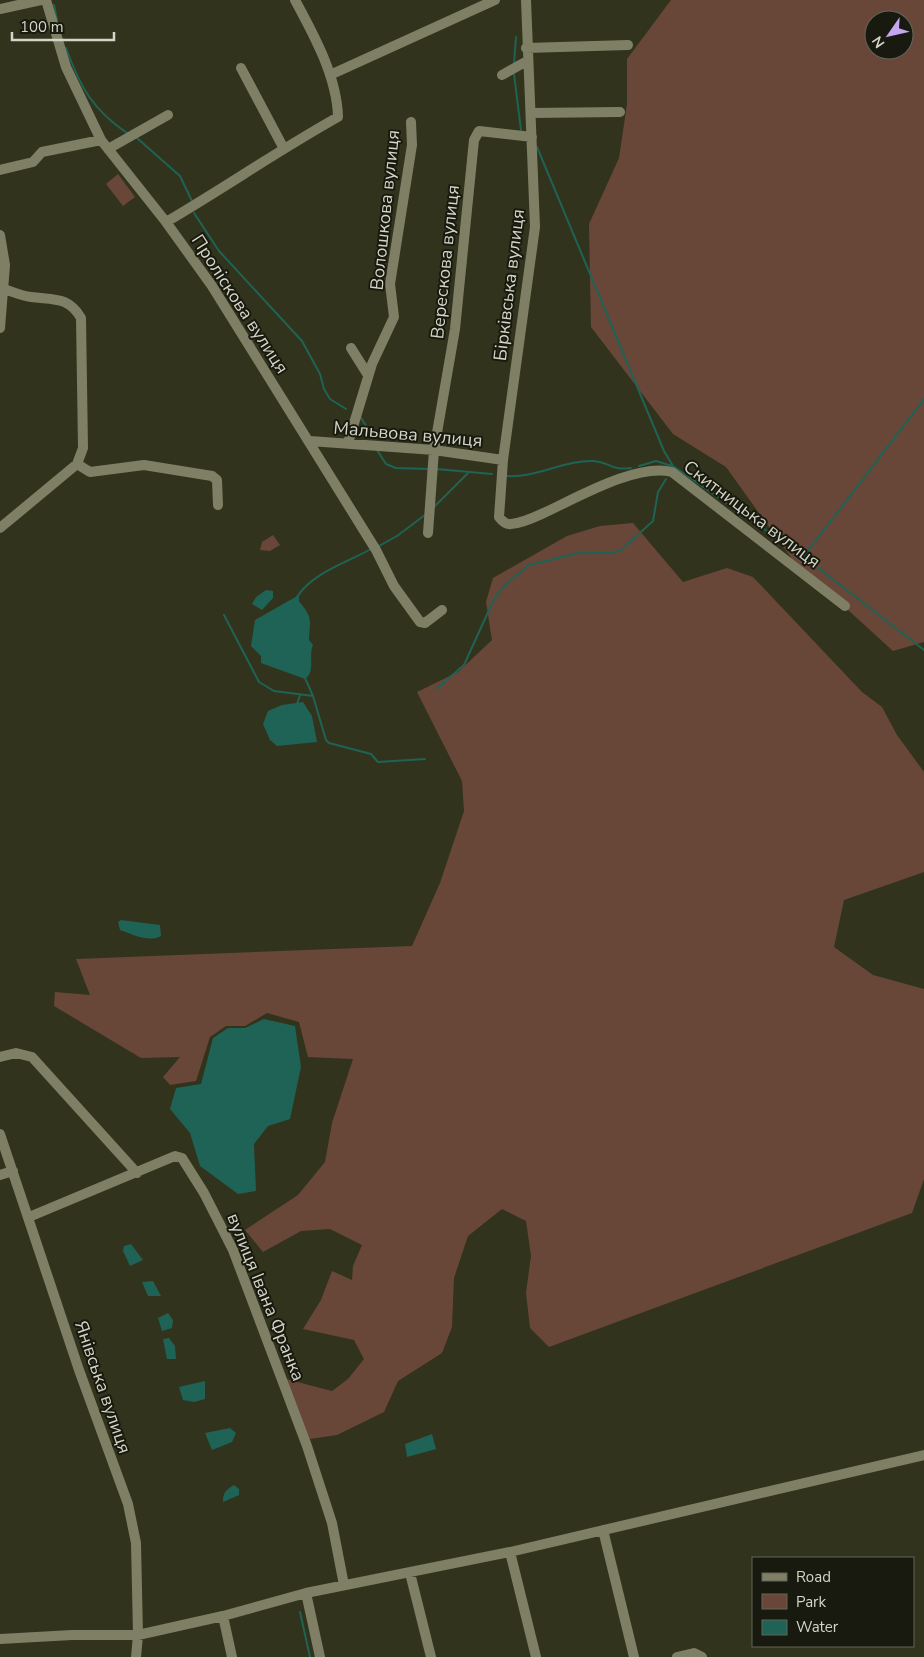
<svg xmlns="http://www.w3.org/2000/svg" width="924" height="1657" font-family="'Nunito Sans',sans-serif">
<rect width="100%" height="100%" fill="#32331c"/>
<path fill="#694738" fill-rule="evenodd" d="M671 0H924V642L893 651 792 559 726 467 673 434 591 327 589 224 619 158 627 104V59ZM874 20H904V50H874Z
M118 174 135 197 123 206 106 184Z
M633 523 683 582 727 568 753 577 862 692 882 707 897 735 924 772V872L844 900 834 947 873 975 924 989V1179L912 1213 549 1347 530 1328 526 1293 531 1256 526 1221 502 1209 468 1236 454 1278 452 1327 442 1353 398 1381 384 1412 337 1435 310 1439 294 1415 282 1378 332 1391 348 1379 364 1359 354 1340 303 1329 321 1300 332 1271 352 1280 353 1266 362 1245 330 1229 301 1231 263 1252 245 1230 298 1195 325 1162 332 1123 353 1059 308 1057 299 1022 267 1013 245 1026H226L210 1037 196 1081 170 1085 163 1077 180 1057 141 1058 54 1006 55 992 90 995 76 959 412 946 440 883 464 811 462 781 417 692 458 672 492 640 486 602 493 578 567 536 600 526Z
M273 535 280 545 270 551 260 550 262 542Z"/>
<path fill="#1e6355" d="M266 590 273 591V598L262 610 252 604 256 597Z
M299 595V601C313 619 310 618 309 640L313 645C308 656 316 671 305 679L261 663V656L251 646 255 620Z
M303 702 312 716 317 742 277 746 270 740 263 724 268 711 282 705Z
M121 920 160 925 161 936C149 943 132 934 120 930L118 922Z
M264 1019 295 1026 301 1067 290 1119 268 1126 254 1144 256 1191 238 1194 200 1166 190 1133 170 1109 176 1088 201 1084 213 1038 228 1028H245Z
M131 1244 143 1260 130 1266 123 1251 124 1246Z
M153 1281 161 1296H148L142 1282Z
M168 1313 173 1320 172 1328 162 1331 158 1318Z
M169 1338 175 1346 176 1359H167L163 1339Z
M205 1381V1399L194 1402 183 1400 179 1387Z
M230 1428 236 1433 232 1442 212 1450 205 1433Z
M432 1434 436 1449 407 1457 405 1444Z
M234 1485 239 1489V1495L223 1502C223 1492 226 1490 234 1485Z"/>
<g fill="none" stroke-linecap="round" stroke-linejoin="round">
<path stroke="#1e6355" stroke-width="2" d="M54 5 57 20
M66 48C80 87 93 110 127 133
M514 64 516 37
M514 74 521 130
M137 138 180 176 192 201
M537 147 664 451 673 466 803 556 924 650
M194 213 219 251 302 341 320 374 324 389 330 399 346 409
M361 418 370 432
M377 450 386 464 396 468 429 469
M639 466 656 461 672 466
M436 469 492 474
M507 476C537 478 564 460 594 461 610 462 610 471 631 468
M434 507 469 472
M379 546 397 536 425 515
M804 556 924 399
M297 597C312 573 346 563 369 550
M224 615 259 682 274 691 313 696
M305 678 313 696 326 740 329 743 371 754 378 762 425 759
M436 689 464 665 494 599 505 585 529 565 579 553H614L621 550 653 521 658 492 666 479
M297 704 300 695
M300 1612 310 1657"/>
<path stroke="#7e7f65" stroke-width="10" d="M46 0 66 67 101 140 166 222 212 286 376 550 394 586 420 622 425 623 442 610
M526 0 535 227 503 460 499 517C502 521 506 525 511 524 524 523 537 516 548 511 580 496 638 463 672 472L845 606
M0 9 41 0
M526 48 628 45
M241 68 283 147
M330 75 495 0
M502 75 527 61
M531 113 620 112
M108 149 168 115
M0 170 33 162 42 152 101 140
M166 222C224 188 279 150 338 117 337 77 314 35 295 0
M0 235 5 265 0 328
M4 289C13 292 22 296 31 297 53 300 68 296 81 318L83 448 77 464
M351 348 368 375
M310 441 434 450 503 460
M348 443 372 364 394 317 390 284 412 145 411 122
M0 528 77 464 90 472 144 465 212 476 217 480 218 505
M428 533 434 450 455 329 474 140 479 131 532 137
M0 1057 16 1053 32 1057 137 1173
M0 1134 79 1370 128 1504 136 1543 138 1635 136 1657
M0 1175 13 1171
M29 1217 175 1156 182 1158 204 1193 233 1250 307 1446 332 1523 344 1585
M603 1530 634 1657
M510 1552 536 1657
M410 1573 431 1657
M306 1593 320 1657
M223 1616 232 1657
M0 1639 72 1635H138L223 1616 306 1593 510 1552 924 1455
M677 1657 694 1653 702 1657"/>
</g>
<g text-anchor="middle" stroke-width="4" stroke-linejoin="round" paint-order="stroke">
<g font-size="18" fill="#d4d5c7" stroke="#191a0f">
<text transform="translate(385 210) rotate(-84)" y="6">Волошкова вулиця</text>
<text transform="translate(445 262) rotate(-84)" y="6">Верескова вулиця</text>
<text transform="translate(509 285) rotate(-83)" y="6">Бірківська вулиця</text>
<text transform="translate(240 304) rotate(57)" y="6">Проліскова вулиця</text>
<text transform="translate(408 434) rotate(5)" y="6">Мальвова вулиця</text>
<text transform="translate(752 514) rotate(37)" y="6">Скитницька вулиця</text>
<text transform="translate(266 1297) rotate(68)" y="6">вулиця Івана Франка</text>
<text transform="translate(103 1387) rotate(71)" y="6">Янівська вулиця</text>
</g>
</g>
<rect x="752" y="1557" width="162" height="90" fill="#191a0f" stroke="#646559"/>
<rect x="762" y="1573" width="25" height="8" fill="#7e7f65" stroke="#646559"/>
<text x="796" y="1582" font-size="15" fill="#d4d5c7">Road</text>
<rect x="762" y="1594" width="25" height="15" fill="#694738" stroke="#646559"/>
<text x="796" y="1607" font-size="15" fill="#d4d5c7">Park</text>
<rect x="762" y="1620" width="25" height="15" fill="#1e6355" stroke="#646559"/>
<text x="796" y="1632" font-size="15" fill="#d4d5c7">Water</text>
<g transform="translate(889 35) rotate(236)"><circle r="24" fill="#191a0f" stroke="#646559"/>
<path d="M0-4L9 19L0 12L-9 19Z" fill="#c6a6f0"/>
<text y="-8" font-size="14" font-weight="bold" text-anchor="middle" fill="#d4d5c7">N</text>
</g>
<path d="M12 32v8h102v-8" fill="none" stroke="#d4d5c7" stroke-width="2.5"/>
<text x="20" y="32" font-size="15" fill="#d4d5c7" stroke="#191a0f" stroke-width="4" paint-order="stroke">100 m</text>
</svg>
